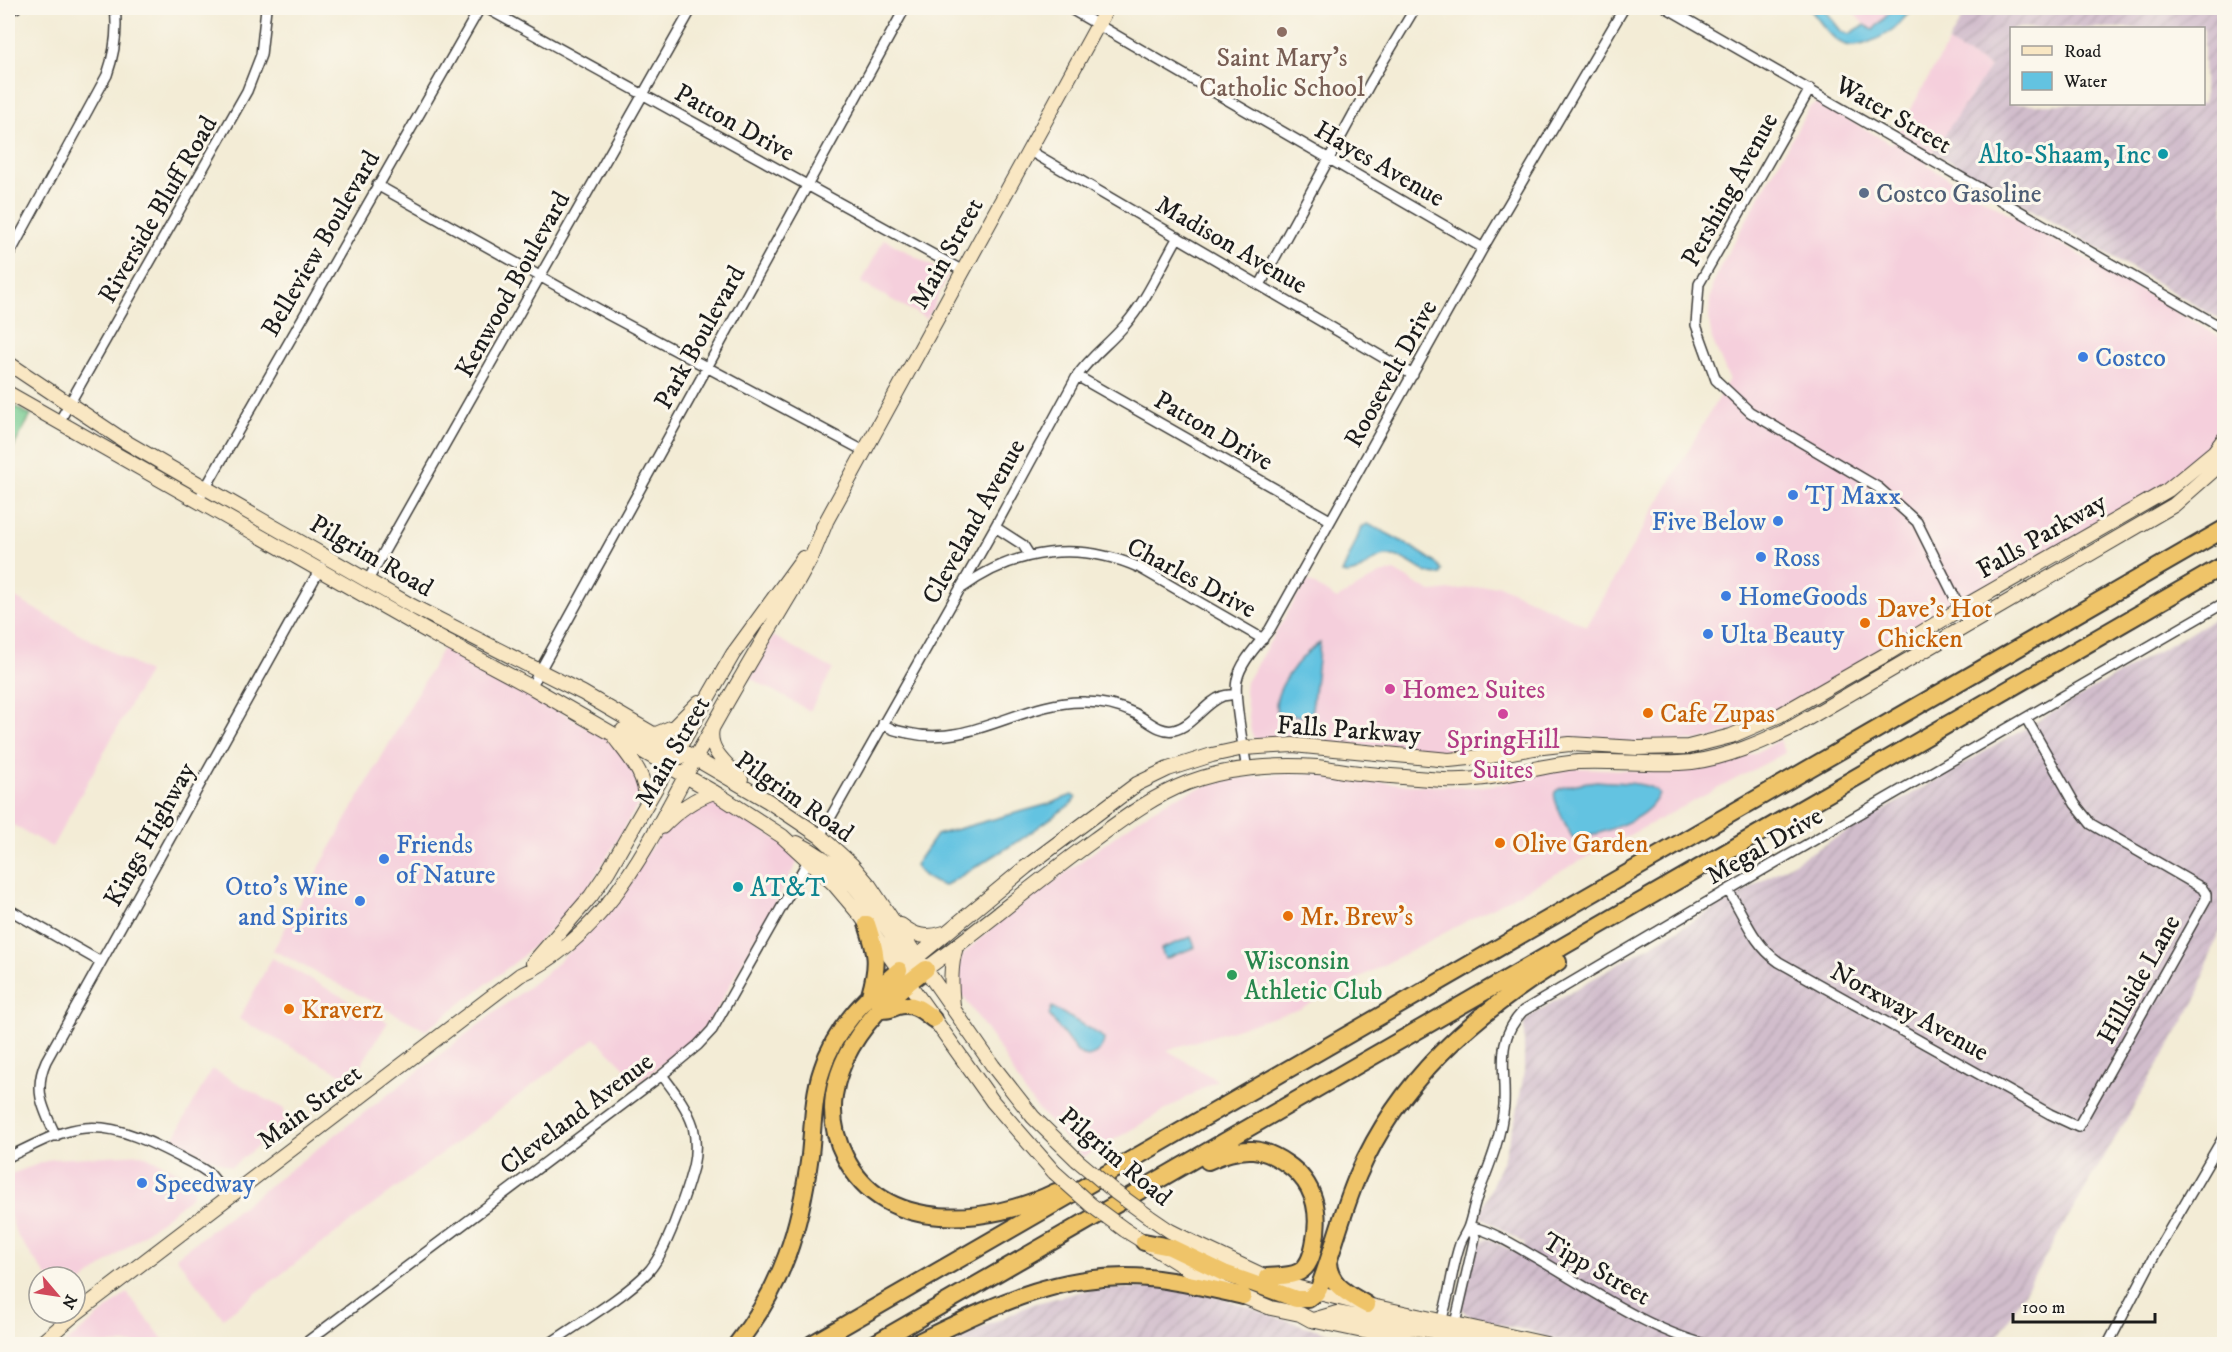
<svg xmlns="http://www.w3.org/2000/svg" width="2232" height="1352" font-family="'IM FELL DW Pica',serif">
<defs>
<pattern id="industrial-furrows" width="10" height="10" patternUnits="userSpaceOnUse" patternTransform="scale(1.5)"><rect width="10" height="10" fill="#d1bdcc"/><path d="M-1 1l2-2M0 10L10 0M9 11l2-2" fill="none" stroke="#b3a2af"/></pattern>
<pattern id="park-tufts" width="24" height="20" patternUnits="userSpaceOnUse" patternTransform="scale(1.5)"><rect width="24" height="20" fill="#75cb90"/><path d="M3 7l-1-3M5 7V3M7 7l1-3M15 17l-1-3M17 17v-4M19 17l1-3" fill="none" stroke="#65ae7c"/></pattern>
</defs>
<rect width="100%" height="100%" fill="#fbf7ec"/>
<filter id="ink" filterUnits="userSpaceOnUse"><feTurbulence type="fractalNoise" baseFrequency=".0167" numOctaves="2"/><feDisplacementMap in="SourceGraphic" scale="12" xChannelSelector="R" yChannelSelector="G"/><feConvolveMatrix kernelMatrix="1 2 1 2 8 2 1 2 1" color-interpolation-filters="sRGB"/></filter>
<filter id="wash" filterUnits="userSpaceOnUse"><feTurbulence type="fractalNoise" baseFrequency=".008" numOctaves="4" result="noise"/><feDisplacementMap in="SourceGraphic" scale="24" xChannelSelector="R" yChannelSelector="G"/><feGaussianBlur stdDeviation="1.35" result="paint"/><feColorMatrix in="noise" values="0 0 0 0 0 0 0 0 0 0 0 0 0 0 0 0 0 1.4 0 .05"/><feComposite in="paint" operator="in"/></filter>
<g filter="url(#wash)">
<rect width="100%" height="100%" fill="#f3ecd6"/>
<path fill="#f5cfdc" d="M1850 8H1894L1873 30 1864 25Z
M1948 43 1990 67 1926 165 2220 337 2224 341V437L2191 470 1763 720 1712 738 1666 744 1508 747 1444 753 1285 739H1254L1251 731 1245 692 1246 682 1307 580 1337 599 1380 574 1394 571 1431 592 1499 585 1587 626 1729 379 1712 339 1709 320 1710 299 1712 287 1720 267 1809 108 1817 103 1824 105 1891 144Z
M884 239 948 275 927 319 861 283Z
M8 594 148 672 52 847 13 825 8 834Z
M773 636 833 669 810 711 750 678Z
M444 646 609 739 626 755 643 796 588 889 563 918 518 960 426 1030 273 950Z
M1779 740 1785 753 1300 1009 1167 1050 1217 1080 1084 1157 1055 1128 1027 1096 997 1045 956 986V969L963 954 997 923 1144 815 1174 798 1211 784 1230 779 1295 773 1321 774 1409 785 1475 787 1501 784 1538 773 1575 768 1655 771 1698 768 1727 762 1755 753Z
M709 797 783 843 797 859V863L712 1018 694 1039 639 1082 595 1038 223 1318 176 1257 545 974 586 936 663 831Z
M272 958 388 1022 359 1068 344 1076 239 1019Z
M212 1069 284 1109 285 1125 231 1167 172 1141Z
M142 1154 195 1180 192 1196 75 1288V1277H47L16 1234 8 1209V1175L52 1159Z
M127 1293 167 1344H64L71 1339Z"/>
<path fill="url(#industrial-furrows)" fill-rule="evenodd" d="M1968 8H2224V322L1933 152 1990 67 1948 43ZM2012 28H2204V104H2012Z
M2224 613V924L2213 945 2197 999 1994 1344H1577L1548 1338 1530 1331 1475 1319 1461 1309 1477 1243 1487 1238 1520 1254 1525 1244 1480 1216 1481 1211 1504 1157 1517 1113 1524 1072V1023L1529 1016Z
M1147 1281 1217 1296 1276 1317 1331 1334 1396 1344H947L1033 1304 1090 1289 1147 1288Z"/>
<path fill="url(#park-tufts)" stroke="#487456" stroke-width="1.5" d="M8 403 31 415 8 457Z"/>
<path fill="#63c3e1" stroke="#40707e" stroke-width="1.5" d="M1809 8H1823L1842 32 1849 34 1864 25 1873 30 1894 8H1916C1908 12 1903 20 1896 27 1887 34 1878 39 1867 43 1838 55 1826 28 1809 8Z
M1367 524C1382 530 1435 558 1442 570L1441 574C1424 579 1410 557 1393 556 1371 553 1362 578 1342 573L1362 527Z
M1320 643 1311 717 1278 714C1268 694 1303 652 1320 643Z
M1597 781C1613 783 1651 781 1659 793 1649 821 1606 830 1581 839L1572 837C1568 829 1551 799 1555 792 1560 785 1589 782 1597 781Z
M1072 795 1076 798 1071 804 1020 840 951 882 944 886C933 883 919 875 915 865L936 835 1049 804Z
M1191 937 1195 947 1165 959 1161 949Z
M1052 1007 1100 1035 1104 1039C1103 1050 1097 1055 1087 1057L1077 1052 1049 1015Z"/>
</g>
<g filter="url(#ink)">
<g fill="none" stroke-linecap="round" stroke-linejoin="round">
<g stroke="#3c3b38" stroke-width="12">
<path id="street" d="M486 8 963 271
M1069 8 1483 248
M1667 8 2224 329
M8 11 16 8
M1810 89 1699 284 1696 325 1716 380 1750 412 1879 488 1917 522 1968 624
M1030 151 1413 375
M377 185 609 315 864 451
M8 257 107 75C115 52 118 32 115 8
M1260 285 1372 80 1415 8
M1077 376 1330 520
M59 422 247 91 261 55 266 8
M198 501 480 8
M995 527 1023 545 1030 556
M368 580 692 8
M962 588C1016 548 1080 541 1140 568L1263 639
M531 687 905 8
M883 723C890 730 898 731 908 733 971 748 1023 700 1085 702 1101 702 1119 706 1134 713 1147 719 1159 733 1174 730 1193 726 1205 702 1223 696 1227 695 1232 695 1236 694
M1247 770C1244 749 1233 698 1237 680 1241 661 1259 644 1270 629L1483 248 1624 8
M820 836 995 527 1077 376C1091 356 1110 343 1125 325 1147 300 1161 266 1178 237
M1728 890C1744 915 1753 944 1779 962L2050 1114 2078 1127 2206 899V894L2202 888 2091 824 2075 804 2026 718
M8 909 101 962
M56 1136C43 1109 33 1090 46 1061L321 567
M8 1157C31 1147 58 1130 85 1128 124 1124 167 1151 201 1168L210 1174 229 1197
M1469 1226C1495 1232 1517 1247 1540 1260 1590 1289 1649 1330 1705 1344
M1440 1324C1450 1298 1451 1270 1460 1244 1462 1238 1466 1233 1468 1228 1472 1218 1473 1207 1477 1197 1489 1166 1501 1139 1504 1105 1506 1067 1494 1042 1523 1011L1728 890 2224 603
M1454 1328 1475 1237 1469 1226
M304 1344 662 1075 698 1045 712 1030 809 859
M549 1344C579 1323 623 1298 648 1272 666 1253 686 1193 693 1167 696 1154 696 1139 693 1126 687 1107 674 1091 662 1075
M2108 1344 2153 1258 2224 1136"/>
</g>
<g stroke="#3c3b38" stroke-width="16">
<path id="secondary" d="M8 363 126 442 176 471 412 606 583 693 768 801 820 836 852 865 869 885 917 957 993 1066 1033 1117 1077 1160
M8 393 434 635 533 688 717 794 782 836 833 883 861 916 993 1102 1054 1172
M823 527 1107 8
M712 729C707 750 728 765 741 779
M623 730 673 757H681
M656 734 675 726 699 702
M615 738C633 762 644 772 647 802
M662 827C677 811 693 799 714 792
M797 843C841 864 861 893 889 931 898 943 902 962 915 967
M901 925C915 936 926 939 944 933
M533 963 591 896 608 871 733 654 803 558
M926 969C983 927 1037 881 1094 840 1123 819 1153 796 1187 783 1226 768 1274 764 1317 767 1331 768 1345 772 1359 773 1387 776 1415 778 1443 780 1489 783 1533 766 1578 762 1616 760 1655 766 1692 762 1728 757 1760 743 1793 727L2174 505 2224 461
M899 970 917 957 1026 867 1137 784 1168 769 1212 755 1244 748 1293 745 1449 760 1490 756 1534 748 1570 744 1637 748 1688 747 1731 736 1780 715 1885 655 1960 609 2168 490 2214 452 2224 439
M953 1006C951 985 950 967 956 947
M1148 1216 1170 1231 1194 1243 1262 1275 1291 1286 1367 1305 1546 1344
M1125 1230 1181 1265 1222 1288 1271 1308 1300 1314 1311 1320 1424 1344
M1313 1320 1337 1313 1433 1331 1455 1325
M40 1344 74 1315 520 975C612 934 654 830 701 748 732 692 764 638 797 583L812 556 826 522
M1436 1344C1457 1334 1474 1340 1497 1344"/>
</g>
<g stroke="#3c3b38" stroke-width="20">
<path id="highway" d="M867 924C877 954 879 963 870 995
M926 969C885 999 842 1042 834 1095 831 1116 835 1138 845 1157 884 1236 990 1224 1056 1192
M879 1009C887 1011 891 1009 898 1006 913 1002 922 1010 933 1019
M1208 1161C1222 1155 1237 1149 1253 1150 1265 1151 1277 1157 1287 1164 1315 1183 1321 1213 1314 1245 1312 1255 1309 1267 1299 1272 1290 1277 1277 1276 1267 1277
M1144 1242 1170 1247 1224 1273 1296 1299H1308L1316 1293 1319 1288C1333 1251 1342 1212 1358 1175 1399 1080 1472 1016 1558 962
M1328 1262C1329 1286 1349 1294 1367 1305
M737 1344C783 1285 800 1229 810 1155 813 1128 813 1096 822 1070 835 1027 866 998 899 970
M812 1344 2224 529
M874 1344 2224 565
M914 1344C991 1307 1060 1270 1149 1278 1181 1281 1212 1289 1243 1296"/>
</g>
<use href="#street" stroke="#fff" stroke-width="9"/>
<use href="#secondary" stroke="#f9e7c3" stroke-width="14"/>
<use href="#highway" stroke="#efc469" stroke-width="16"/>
<g stroke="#3c3b38" stroke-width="16" stroke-linecap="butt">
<path id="secondary-bridge" d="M1077 1160 1115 1192 1148 1216
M1054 1172 1091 1205 1125 1230"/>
</g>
<use href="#secondary-bridge" stroke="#f9e7c3" stroke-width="14"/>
</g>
</g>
<circle fill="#8d6e63" stroke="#fbf7ec" stroke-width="2" cx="1282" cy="32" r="6"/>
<g fill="#0f9aa8" stroke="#fbf7ec" stroke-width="2">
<circle cx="2163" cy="154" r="6"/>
<circle cx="738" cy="887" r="6"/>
</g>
<circle fill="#5c6f8a" stroke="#fbf7ec" stroke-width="2" cx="1864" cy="193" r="6"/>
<g fill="#3f7fe0" stroke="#fbf7ec" stroke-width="2">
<circle cx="2083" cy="357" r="6"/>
<circle cx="1793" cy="495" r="6"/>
<circle cx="1778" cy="521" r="6"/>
<circle cx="1761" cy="557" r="6"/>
<circle cx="1726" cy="596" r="6"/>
<circle cx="1708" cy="634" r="6"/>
<circle cx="384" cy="859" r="6"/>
<circle cx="360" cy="901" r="6"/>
<circle cx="142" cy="1183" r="6"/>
</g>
<g fill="#e8710a" stroke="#fbf7ec" stroke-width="2">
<circle cx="1865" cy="623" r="6"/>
<circle cx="1648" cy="713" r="6"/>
<circle cx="1500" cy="843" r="6"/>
<circle cx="1288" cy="916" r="6"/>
<circle cx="289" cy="1009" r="6"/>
</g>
<g fill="#d1479c" stroke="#fbf7ec" stroke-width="2">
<circle cx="1390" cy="689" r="6"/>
<circle cx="1503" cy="714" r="6"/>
</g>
<circle fill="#2e9e5b" stroke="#fbf7ec" stroke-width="2" cx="1232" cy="975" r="6"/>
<g text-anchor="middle" stroke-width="6" stroke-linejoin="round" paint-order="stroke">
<g font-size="26" fill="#785e54" stroke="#fbf7ec">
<text x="1282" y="66">Saint Mary's<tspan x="1282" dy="30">Catholic School</tspan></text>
</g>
<g font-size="26" fill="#1c1c1c" stroke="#fbf7ec">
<text transform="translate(1894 114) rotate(30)" y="9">Water Street</text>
<text transform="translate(735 122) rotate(29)" y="9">Patton Drive</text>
<text transform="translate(1380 163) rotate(30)" y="9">Hayes Avenue</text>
<text transform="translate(1729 189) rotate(-61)" y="9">Pershing Avenue</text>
<text transform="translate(157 209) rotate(-60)" y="9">Riverside Bluff Road</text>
<text transform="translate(320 243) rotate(-60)" y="9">Belleview Boulevard</text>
<text transform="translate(1232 244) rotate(30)" y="9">Madison Avenue</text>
<text transform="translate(946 253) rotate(-61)" y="9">Main Street</text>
<text transform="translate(512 284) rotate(-61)" y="9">Kenwood Boulevard</text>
<text transform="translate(699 337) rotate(-61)" y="9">Park Boulevard</text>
<text transform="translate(1390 373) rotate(-61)" y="9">Roosevelt Drive</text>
<text transform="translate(1214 430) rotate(30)" y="9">Patton Drive</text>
<text transform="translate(973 521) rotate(-61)" y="9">Cleveland Avenue</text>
<text transform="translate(2041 535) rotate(-30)" y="9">Falls Parkway</text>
<text transform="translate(372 555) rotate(30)" y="9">Pilgrim Road</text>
<text transform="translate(1192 577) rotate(28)" y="9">Charles Drive</text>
<text transform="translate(1349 729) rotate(4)" y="9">Falls Parkway</text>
<text transform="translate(672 751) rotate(-60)" y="9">Main Street</text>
<text transform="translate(795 796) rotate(35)" y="9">Pilgrim Road</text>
<text transform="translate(149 834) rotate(-61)" y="9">Kings Highway</text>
<text transform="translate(1764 845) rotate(-30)" y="9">Megal Drive</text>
<text transform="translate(2138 979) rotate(-61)" y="9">Hillside Lane</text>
<text transform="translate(1910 1011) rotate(29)" y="9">Norxway Avenue</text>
<text transform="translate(309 1106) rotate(-37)" y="9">Main Street</text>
<text transform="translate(576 1113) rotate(-37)" y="9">Cleveland Avenue</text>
<text transform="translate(1116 1156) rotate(40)" y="9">Pilgrim Road</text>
<text transform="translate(1597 1268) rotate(30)" y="9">Tipp Street</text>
</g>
<g font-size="26" fill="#0d838f" stroke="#fbf7ec" text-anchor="end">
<text x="2151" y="163">Alto-Shaam, Inc</text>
<text x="750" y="896" text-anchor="start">AT&amp;T</text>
</g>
<g font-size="26" fill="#4e5e75" stroke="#fbf7ec" text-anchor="start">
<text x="1876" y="202">Costco Gasoline</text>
</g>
<g font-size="26" fill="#366cbe" stroke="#fbf7ec" text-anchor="start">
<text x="2095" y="366">Costco</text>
<text x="1805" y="504">TJ Maxx</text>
<text x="1766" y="530" text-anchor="end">Five Below</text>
<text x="1773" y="566">Ross</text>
<text x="1738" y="605">HomeGoods</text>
<text x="1720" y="643">Ulta Beauty</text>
<text x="396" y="853">Friends<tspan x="396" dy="30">of Nature</tspan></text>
<text x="348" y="895" text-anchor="end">Otto's Wine<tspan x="348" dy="30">and Spirits</tspan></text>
<text x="154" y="1192">Speedway</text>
</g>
<g font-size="26" fill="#c56008" stroke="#fbf7ec" text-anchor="start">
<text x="1877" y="617">Dave's Hot<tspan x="1877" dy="30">Chicken</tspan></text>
<text x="1660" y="722">Cafe Zupas</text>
<text x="1512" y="852">Olive Garden</text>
<text x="1300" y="925">Mr. Brew's</text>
<text x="301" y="1018">Kraverz</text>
</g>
<g font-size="26" fill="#b23c85" stroke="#fbf7ec" text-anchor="start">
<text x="1402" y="698">Home2 Suites</text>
<text x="1503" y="748" text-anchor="middle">SpringHill<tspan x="1503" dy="30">Suites</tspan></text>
</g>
<g font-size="26" fill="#27864d" stroke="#fbf7ec" text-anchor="start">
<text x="1244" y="969">Wisconsin<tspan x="1244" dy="30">Athletic Club</tspan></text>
</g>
</g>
<rect width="2232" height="1352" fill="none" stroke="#fbf7ec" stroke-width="30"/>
<rect x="2010" y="27" width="195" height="78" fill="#fbf7ec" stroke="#a29f99" stroke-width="1.5"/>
<rect x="2022" y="46" width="30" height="9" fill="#f9e7c3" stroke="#a29f99" stroke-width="1.5"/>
<text x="2064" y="57" font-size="18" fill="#1c1c1c">Road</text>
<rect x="2022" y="72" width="30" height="18" fill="#63c3e1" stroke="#a29f99" stroke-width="1.5"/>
<text x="2064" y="87" font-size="18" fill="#1c1c1c">Water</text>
<g transform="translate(57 1295) rotate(119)"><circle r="28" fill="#fbf7ec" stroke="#a29f99" stroke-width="1.5"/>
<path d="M0-4.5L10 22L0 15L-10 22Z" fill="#d1495b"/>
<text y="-9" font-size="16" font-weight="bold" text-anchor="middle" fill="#1c1c1c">N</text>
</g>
<path d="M2013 1313v9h142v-9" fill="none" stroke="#1c1c1c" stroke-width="3"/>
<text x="2022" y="1313" font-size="18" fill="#1c1c1c" stroke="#fbf7ec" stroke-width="4.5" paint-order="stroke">100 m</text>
</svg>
